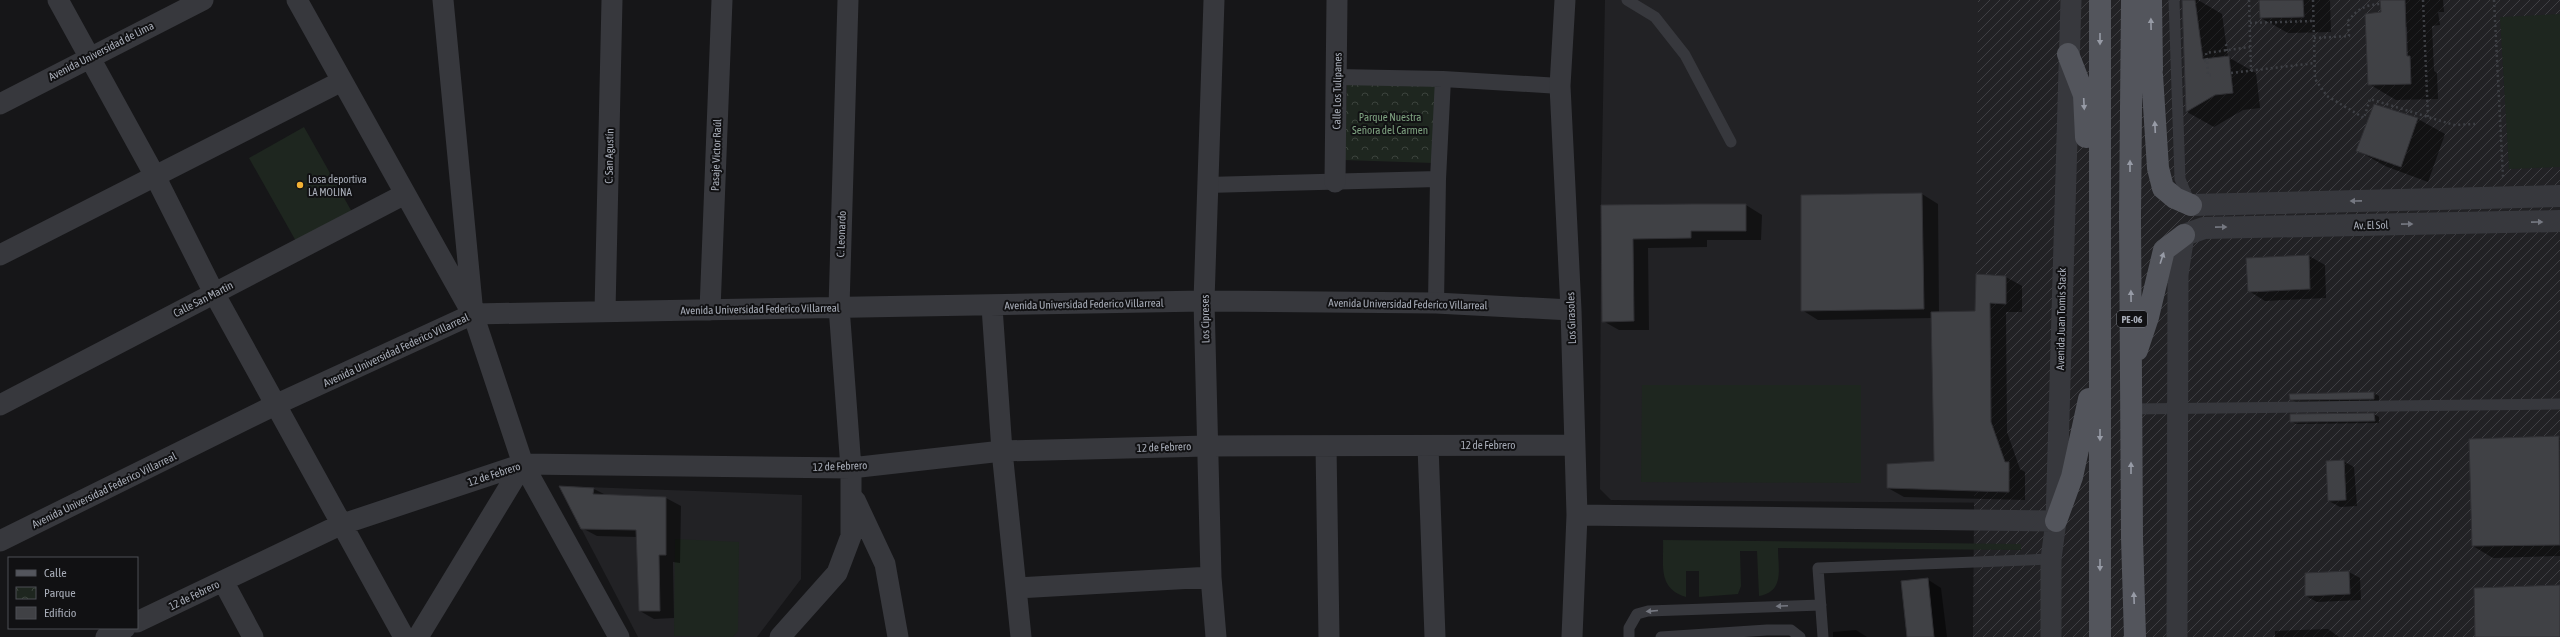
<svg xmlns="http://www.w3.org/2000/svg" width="2560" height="637" font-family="'Asap Condensed',sans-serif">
<defs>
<pattern id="industrial-furrows" width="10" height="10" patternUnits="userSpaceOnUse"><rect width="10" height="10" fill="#222225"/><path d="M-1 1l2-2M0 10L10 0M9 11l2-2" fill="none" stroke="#3f3f43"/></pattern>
<pattern id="park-crowns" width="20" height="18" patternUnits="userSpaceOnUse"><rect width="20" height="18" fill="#1e261f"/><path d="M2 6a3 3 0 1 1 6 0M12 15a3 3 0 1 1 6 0" fill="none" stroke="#3c433d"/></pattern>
</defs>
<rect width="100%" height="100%" fill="#161618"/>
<path fill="#222225" d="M1605 0H2033L2023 503 1611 500 1600 489 1601 205Z
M559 486 802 495 801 579 757 637H638Z"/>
<path fill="url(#industrial-furrows)" d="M1978 0H2560V637H1973Z"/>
<path fill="#1e261f" d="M2560 14V167L2509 169 2500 17Z
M304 127 352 212 297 243 249 158Z
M1642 385H1861V483L1641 482Z
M675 539 739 542 738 631 733 637 674 636Z
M1663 540 2021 544V550L1778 548C1778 569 1785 591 1759 596L1757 551H1740L1741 586 1738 594 1699 597V571H1686V597C1657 588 1664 565 1663 540Z"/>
<path fill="url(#park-crowns)" d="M1347 84 1436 86 1434 163 1344 160Z"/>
<path fill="#0007" fill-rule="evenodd" d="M2183 0H2198L2222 14 2228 57 2256 73 2260 108 2243 110 2214 127 2187 112Z
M2259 0H2330L2331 32 2288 33 2261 18Z
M2381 0H2443L2444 12H2438L2440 25 2432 26 2434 71 2437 73 2438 99 2396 100 2369 84 2382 13ZM2405 27H2407L2408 61H2406Z
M2418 119 2445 134 2428 182 2385 166 2357 150Z
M1922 194 1938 204 1939 313 1976 312 2006 277 2022 286V312H2006L2007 432 2020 469 2025 472V500L1904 497 1888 488 1935 462 1932 318 1818 320 1802 310Z
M1746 205 1762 215 1761 240H1707V247L1648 248 1649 330H1619L1603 321 1602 206Z
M2309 256 2325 265 2326 298 2265 301 2249 291Z
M2374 393 2379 396V402H2296L2291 399Z
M2374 414 2379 417V423L2296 424 2291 421V415Z
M2558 437 2560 438V580V556L2493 558 2473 546Z
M2343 461 2354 467 2357 506 2340 507 2329 501Z
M594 489 606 495 666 498 681 506 680 563 673 562 674 618 654 619 640 611 637 537 597 536 582 528Z
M2349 572 2360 578 2361 600 2317 602 2306 596Z
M1927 579 1941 588 1947 637H1908Z
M2328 629 2339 637H2275V631Z
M1856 630 1867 637H1833V632Z"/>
<path fill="#404145" stroke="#303034" d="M2182 0H2195L2203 59 2229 56 2233 93 2215 95 2186 112Z
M2259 0H2303L2304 17 2260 18Z
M2380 0H2405L2407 56H2410L2411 84 2368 85 2365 14 2381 12Z
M2374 104 2418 118 2401 167 2356 151Z
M1922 193 1924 309 1801 311V195Z
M1691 204H1746V231H1691V238L1633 239 1634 321 1602 322 1601 205Z
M2309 255 2310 289 2248 292 2246 258Z
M1976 274 2006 276V304L1990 303 1991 422 2005 462H2009V492L1887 488V464L1934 461 1931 312 1975 311Z
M2374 392V399L2290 400 2289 394Z
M2374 413 2375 421 2290 422V414Z
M2559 436 2560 545 2472 546 2469 439Z
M2344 460 2346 500 2328 501 2326 461Z
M559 486 594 488 593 494 666 497V555H659L660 611H639L636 530 581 529Z
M2349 571 2350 594 2305 596V573Z
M1928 578 1934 637H1907L1901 581Z
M2560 585V637H2475L2474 588Z"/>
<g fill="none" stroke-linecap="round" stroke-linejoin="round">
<path stroke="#3d3f44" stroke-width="2.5" stroke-dasharray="2 3" stroke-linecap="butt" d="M2249 0 2251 71
M2313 0 2315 79 2327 96 2364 118 2370 99 2454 125 2475 124
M2423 0 2428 117
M2494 0 2503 177
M2250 23 2313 21
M2314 38 2349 36 2348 21C2358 9 2364 5 2380 4
M2226 44 2227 51
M2207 60 2206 53 2250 47
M2204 61 2207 60 2208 75H2211
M2231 73 2315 63"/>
<path stroke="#37383d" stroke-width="11" d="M1627 0 1655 17 1685 55 1731 142
M2174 0 2180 179 2190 203
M2131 409C2274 406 2417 407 2560 404
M1629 637V628L1637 614 1648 611 1821 605
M1661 637 1767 630H1791L1800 637
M1823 637 1818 568 2051 559"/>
<path stroke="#37383d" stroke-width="16" d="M1337 77 1443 79 1560 86
M1207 185 1438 179
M1436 303 1438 179 1443 79"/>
<path stroke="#37383d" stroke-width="21" d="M58 0 155 176 214 293 404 637
M297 0 468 306
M443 0 473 314 523 464 619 637
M1214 0 1204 301 1211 577 1216 637
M1565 0 1560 86 1571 310 1577 515 1572 637
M0 104 203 0
M1335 182 1337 0
M0 255 342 81
M992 307 1002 451 1021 637
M710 310 722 0
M605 311 612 0
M0 405 405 194
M1326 446 1329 637
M1428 446 1435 637
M855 500 885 564 898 637
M1577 515 2056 521
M0 541 275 405 473 314 1204 301 1436 303 1571 310
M223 581 253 637
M1017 588 1211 577
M137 622 340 525 523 464 851 468 1002 451 1207 446 1575 445
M106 637 125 628
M418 637 523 464
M780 637 837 573 851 536V468L839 307 848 0
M2051 637V559L2056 521 2071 0
M2177 637 2178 275 2184 235"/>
<path stroke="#37383d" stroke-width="22" d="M2191 205 2560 196
M2184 235 2204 228 2560 221"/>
<path stroke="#53555c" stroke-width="22" d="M2100 0V637
M2132 0 2130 217 2132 538 2135 637
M2151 0 2152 70
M2133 38 2152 75 2158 168 2163 188 2175 198 2191 205
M2068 54 2084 95 2086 137
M2137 350 2148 317 2164 250 2184 235
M2056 521 2072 477 2089 399"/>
</g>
<defs><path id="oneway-solid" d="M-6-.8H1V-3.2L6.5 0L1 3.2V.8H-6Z"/></defs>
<g fill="#979ba6">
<use href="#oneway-solid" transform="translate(2151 24) rotate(-91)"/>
<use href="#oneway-solid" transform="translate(2100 39) rotate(90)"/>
<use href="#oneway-solid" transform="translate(2084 104) rotate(87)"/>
<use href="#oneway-solid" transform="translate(2155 127) rotate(-93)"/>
<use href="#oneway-solid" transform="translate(2130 166) rotate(-90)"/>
<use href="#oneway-solid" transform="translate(2162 258) rotate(-72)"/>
<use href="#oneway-solid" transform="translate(2131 296) rotate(-91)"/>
<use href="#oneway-solid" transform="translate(2100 435) rotate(90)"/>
<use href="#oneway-solid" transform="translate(2131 468) rotate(-90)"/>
<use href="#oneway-solid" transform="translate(2100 565) rotate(90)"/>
<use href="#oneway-solid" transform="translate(2134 598) rotate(-92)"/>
</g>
<g fill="#757881">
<use href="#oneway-solid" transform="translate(2356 201) rotate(179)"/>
<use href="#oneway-solid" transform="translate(2537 222) rotate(-1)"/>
<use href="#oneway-solid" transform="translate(2407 224) rotate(-1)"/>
<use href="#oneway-solid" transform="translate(2221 227) rotate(-1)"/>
<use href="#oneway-solid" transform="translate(1782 606) rotate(178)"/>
<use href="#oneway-solid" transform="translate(1652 611) rotate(175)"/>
</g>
<circle fill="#f2b134" stroke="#111113" stroke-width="1.5" cx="300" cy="185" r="4"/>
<g text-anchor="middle" stroke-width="4" stroke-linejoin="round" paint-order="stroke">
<rect fill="#111113" stroke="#7b7e86" stroke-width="1" x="2117" y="311" width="30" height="16" rx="3"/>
<g font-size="10" font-weight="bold" fill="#a8adb8">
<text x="2132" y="323">PE-06</text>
</g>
<g font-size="11" fill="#a8adb8" stroke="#111113">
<text transform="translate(101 51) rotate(-27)" y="4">Avenida Universidad de Lima</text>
<text transform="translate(1337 91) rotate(-89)" y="4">Calle Los Tulipanes</text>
<text transform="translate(716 155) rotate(-88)" y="4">Pasaje Victor Raúl</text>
<text transform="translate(609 156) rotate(-89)" y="4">C. San Agustín</text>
<text transform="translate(2371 225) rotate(-1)" y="4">Av. El Sol</text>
<text transform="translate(841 234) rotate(-88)" y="4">C. Leonardo</text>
<text transform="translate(203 299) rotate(-27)" y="4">Calle San Martin</text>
<text transform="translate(1084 304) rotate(-1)" y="4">Avenida Universidad Federico Villarreal</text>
<text transform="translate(1408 304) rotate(1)" y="4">Avenida Universidad Federico Villarreal</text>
<text transform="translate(760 309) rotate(-1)" y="4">Avenida Universidad Federico Villarreal</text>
<text transform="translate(1571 318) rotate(-92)" y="4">Los Girasoles</text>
<text transform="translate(1205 319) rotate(-91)" y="4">Los Cipreses</text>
<text transform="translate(2061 319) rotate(-89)" y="4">Avenida Juan Tomis Stack</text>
<text transform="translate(396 350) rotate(-25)" y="4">Avenida Universidad Federico Villarreal</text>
<text x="1488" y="449">12 de Febrero</text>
<text transform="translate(1164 447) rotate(-2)" y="4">12 de Febrero</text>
<text transform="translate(840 466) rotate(-2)" y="4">12 de Febrero</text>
<text transform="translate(494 474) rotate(-18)" y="4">12 de Febrero</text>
<text transform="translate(104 490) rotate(-26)" y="4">Avenida Universidad Federico Villarreal</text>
<text transform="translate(194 595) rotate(-26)" y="4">12 de Febrero</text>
</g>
<g font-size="11" fill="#7fa381" stroke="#111113">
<text x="1390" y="121">Parque Nuestra<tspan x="1390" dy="13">Señora del Carmen</tspan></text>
</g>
<g font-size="11" fill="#a8adb8" stroke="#111113" text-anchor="start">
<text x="308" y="183">Losa deportiva<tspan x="308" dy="13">LA MOLINA</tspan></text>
</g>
</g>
<rect x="8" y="557" width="130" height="72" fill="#111113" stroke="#4d4f55"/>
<rect x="16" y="570" width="20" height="6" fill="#53555c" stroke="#4d4f55"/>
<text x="44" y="577" font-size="12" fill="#a8adb8">Calle</text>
<rect x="16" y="587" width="20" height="12" fill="url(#park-crowns)" stroke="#4d4f55"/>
<text x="44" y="597" font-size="12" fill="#a8adb8">Parque</text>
<rect x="16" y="607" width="20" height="12" fill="#404145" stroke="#4d4f55"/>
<text x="44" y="617" font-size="12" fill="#a8adb8">Edificio</text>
</svg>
